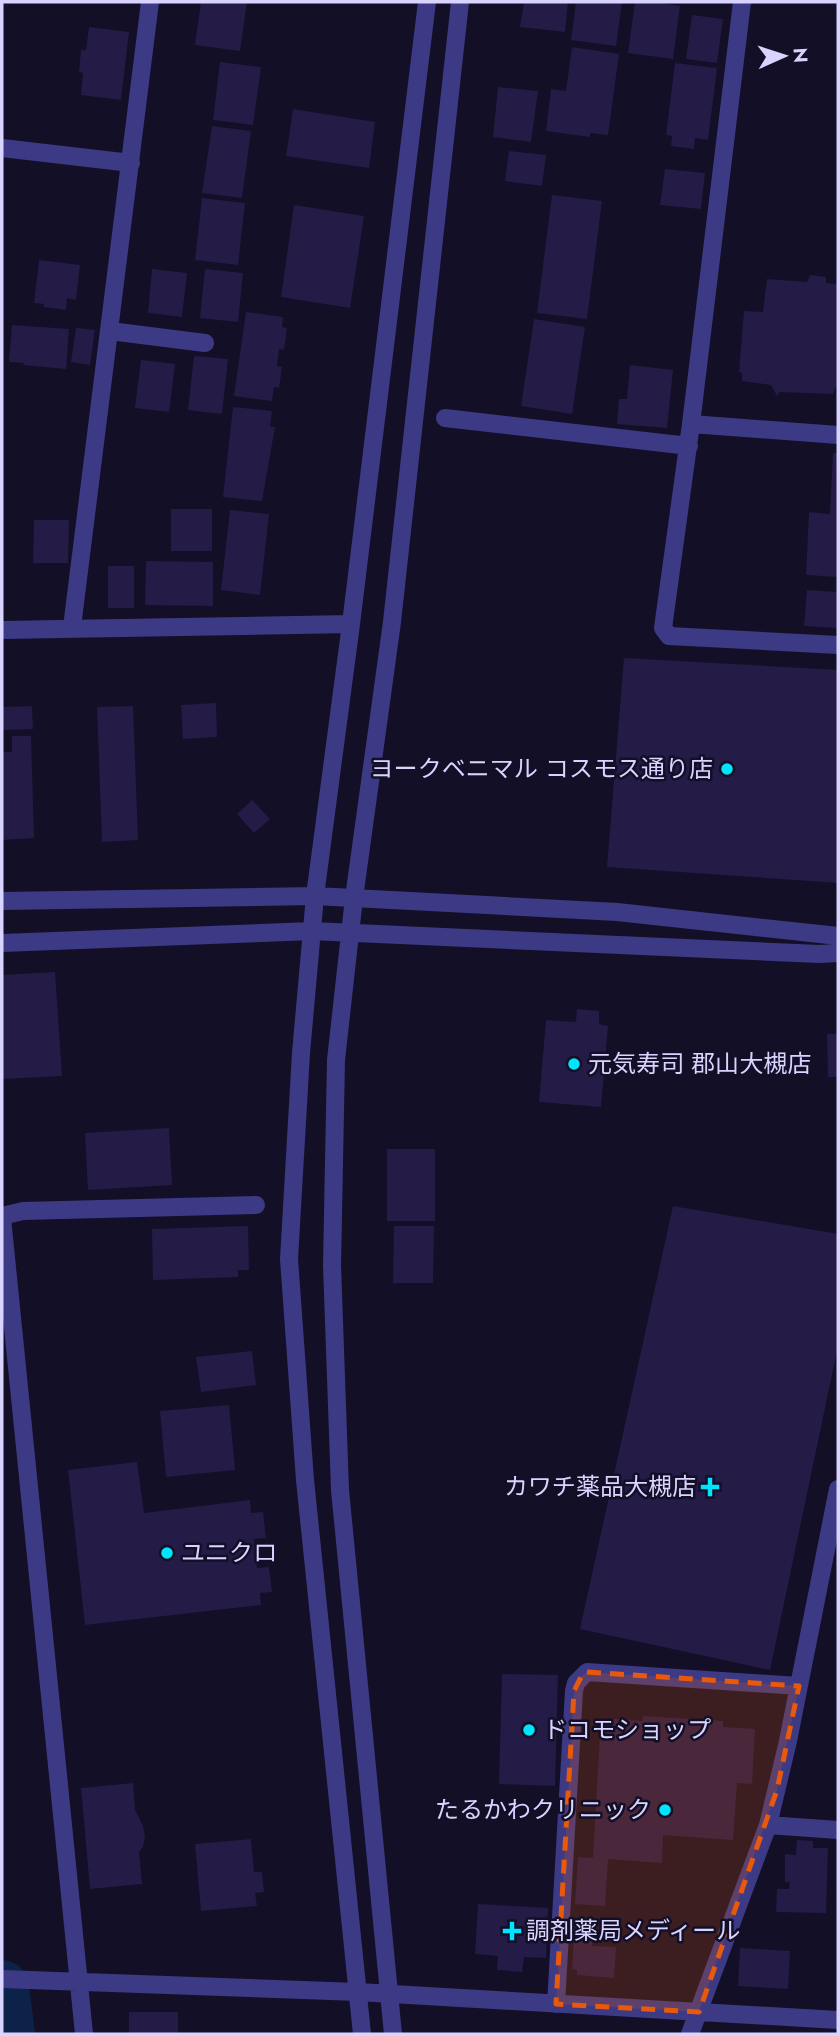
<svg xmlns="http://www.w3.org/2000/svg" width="840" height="2036" font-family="Jost,'Noto Sans JP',sans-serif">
<rect width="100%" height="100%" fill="#130f26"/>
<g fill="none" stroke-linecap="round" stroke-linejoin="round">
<path stroke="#0c2248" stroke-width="54" d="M2 1987 8 2034"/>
</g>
<path fill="#241b47" d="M201 2H247L240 51 195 45Z
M524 2H568L565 32 520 27Z
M576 2H622L616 46 571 40Z
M635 2H656L680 6 673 59 628 53Z
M692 15 723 19 717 63 686 59Z
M89 27 129 32 121 100 81 95 83 73 79 72 81 50H86Z
M572 47 619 54 608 135 590 133V137L546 131 551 89 566 91Z
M220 62 261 67 253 125 213 120Z
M675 63 717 68 708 140 695 138 694 149 671 146 672 136 666 135Z
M498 87 538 91 531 142 493 137Z
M293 109 375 122 369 168 286 156Z
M212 126 251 131 242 198 202 193Z
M509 151 546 155 542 186 505 181Z
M665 169 705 173 701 209 660 205Z
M552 195 602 201 587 319 537 313Z
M202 198 245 203 238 265 195 260Z
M294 205 364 216 350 308 281 297Z
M39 260 80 265 76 300 67 298 66 310 43 307 44 304 34 303Z
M152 269 187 273 182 317 148 313Z
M205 269 243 273 238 322 200 318Z
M810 275 826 277V283L838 284V388H835L833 394 779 392 777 396 771 385 742 381V373L739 372 744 311 763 312 767 279 807 282Z
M246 312 283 317 282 327 287 328 284 350 279 349 277 366 282 367 279 388 274 387 272 401 234 396Z
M534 319 585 327 572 414 521 406Z
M12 325 69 329 66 369 23 365 24 363 9 362Z
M76 328 95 330 90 365 71 362Z
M194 356 228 359 222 414 188 410Z
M141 360 175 364 169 412 135 408Z
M630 365 673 370 667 428 617 424 619 399H627Z
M233 407 272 411 270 427H275L262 501 223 497Z
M833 453H838V577L806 575 809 512 830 514Z
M171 509H212V551H171Z
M230 510 269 514 260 595 221 590Z
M34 520H69L68 563H33Z
M146 561 213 562V606L145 605Z
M108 566H134V608H108Z
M807 590 838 592V628L804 626Z
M624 658 838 670V883L607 867Z
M216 703 217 737 183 739 181 705Z
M32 706 33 729 2 730V707Z
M133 706 138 840 102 842 97 707Z
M12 736H31L34 838 2 840V752H12Z
M252 800 270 819 254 833 237 814Z
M55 972 62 1076 2 1079V975Z
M577 1009 599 1011V1024L608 1026 601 1107 539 1102 546 1020 576 1022Z
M827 1034H838V1077H828Z
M169 1128 172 1185 88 1190 85 1133Z
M387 1149H435V1221H387Z
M673 1206 838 1234V1346L770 1670 580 1629Z
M248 1226 249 1270H238V1277L153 1280 152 1229Z
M394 1226H434L433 1283H393Z
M252 1351 256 1385 201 1392 196 1357Z
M229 1405 235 1470 166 1477 160 1411Z
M137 1462 144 1513 250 1500 251 1513 263 1512 266 1538 254 1539 257 1568 269 1567 272 1592 260 1593 261 1605 85 1625 68 1470Z
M502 1674 558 1675 555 1786 499 1784Z
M643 1716 723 1721V1727L755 1729 752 1784 737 1783 733 1840 663 1835 662 1863 608 1859 605 1906 575 1904 578 1857 593 1858 601 1718 643 1721Z
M133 1783 135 1810 143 1826 145 1837 143 1847 139 1852 142 1884 90 1889 81 1788Z
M251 1839 254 1872H262L264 1892 255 1893 257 1906 201 1911 195 1844Z
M797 1840 813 1841V1848H828L826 1913 776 1912 777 1889H789L790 1882H785V1854L796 1855Z
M478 1904 548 1908 546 1958 524 1957 522 1972 497 1970 498 1956 475 1954Z
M575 1922 593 1923 592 1946 616 1947 614 1978 577 1975V1970L572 1969Z
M740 1948 790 1951 788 1989 738 1986Z
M129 2012H178V2034H129Z"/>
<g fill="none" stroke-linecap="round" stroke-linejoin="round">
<path stroke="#3d3a85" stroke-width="18" d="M742 2 691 424 663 628 669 636 838 645
M2 148 131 163
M110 331 205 343
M445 418 689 446
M691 424 838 435
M72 627 150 2
M2 630 351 624
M2 901 315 896 617 912 838 936
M2 943 312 931 819 954 838 953
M2 1216 23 1211 256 1205
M2 1218 84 2034
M768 1825 838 1830
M2 1979 358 1992 838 2020
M556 2004 574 1691 576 1683 587 1672 799 1686
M362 2034 305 1480 289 1259 301 1053 315 896 351 624 427 2
M393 2034 340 1490 332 1265 336 1060 354 898 392 622 460 2
M690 2034 768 1825 788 1741 838 1489"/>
</g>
<path fill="#e8590c" fill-opacity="0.2" stroke="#e8590c" stroke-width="5" stroke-dasharray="14 9" stroke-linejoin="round" d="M587 1672 799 1686 777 1790 699 2012 556 2004 574 1691 581 1677Z"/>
<g fill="#00e5ff" stroke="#130f26" stroke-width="2.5">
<circle cx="727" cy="769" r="7"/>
<circle cx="574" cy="1064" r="7"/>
<path d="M706.5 1476.5h7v7h7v7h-7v7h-7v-7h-7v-7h7z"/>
<circle cx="167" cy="1553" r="7"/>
<circle cx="529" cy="1730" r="7"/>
<circle cx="665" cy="1810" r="7"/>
<path d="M508.5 1920.5h7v7h7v7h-7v7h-7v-7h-7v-7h7z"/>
</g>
<g text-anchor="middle" stroke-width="5" stroke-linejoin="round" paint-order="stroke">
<g font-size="24" fill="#d9d4ff" stroke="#130f26" text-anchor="start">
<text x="713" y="777" text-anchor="end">ヨークベニマル コスモス通り店</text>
<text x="588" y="1072">元気寿司 郡山大槻店</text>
<text x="696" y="1495" text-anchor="end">カワチ薬品大槻店</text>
<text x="181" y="1561">ユニクロ</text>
<text x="543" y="1738">ドコモショップ</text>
<text x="651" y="1818" text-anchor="end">たるかわクリニック</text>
<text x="526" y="1939">調剤薬局メディール</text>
</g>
</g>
<rect width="840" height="2036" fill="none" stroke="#d9d4ff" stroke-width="7"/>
<g transform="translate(784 56) rotate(87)" stroke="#130f26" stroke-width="5" paint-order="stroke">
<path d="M0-5L12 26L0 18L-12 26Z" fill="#d9d4ff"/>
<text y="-10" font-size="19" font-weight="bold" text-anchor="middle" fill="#d9d4ff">N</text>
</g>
</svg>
